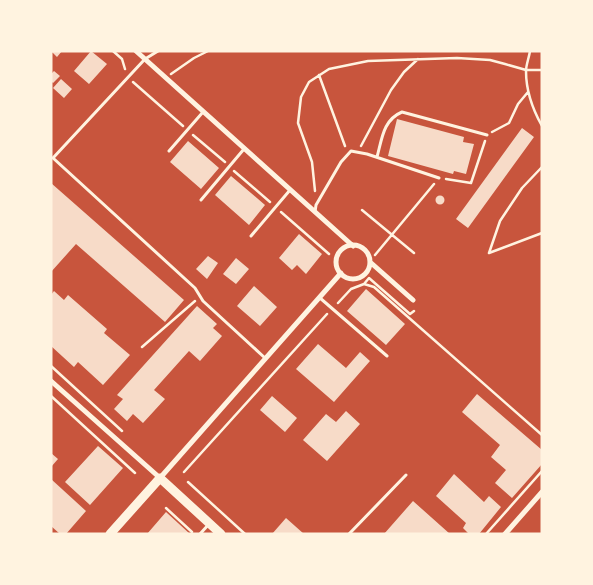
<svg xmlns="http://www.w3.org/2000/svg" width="593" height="585" font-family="Lora,serif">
<rect width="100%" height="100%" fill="#c8553d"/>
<path fill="#f7dbc8" d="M51 51H62L57 57Z
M91 51 107 64 89 84 74 71Z
M54 71 60 76 53 83 51 81V74Z
M61 79 72 89 64 98 53 88Z
M397 119 464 137 463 142 474 144 466 174 454 171 453 174 388 156Z
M522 128 534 137 468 228 456 219Z
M188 141 219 168 201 189 170 162Z
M231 176 265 205 249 225 215 195Z
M51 183 184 300 165 322 76 244 51 272Z
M435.5 200a4.5 4.5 0 1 1 9 0a4.5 4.5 0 1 1-9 0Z
M299 234 322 254 306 274 297 265 292 270 279 258Z
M208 256 218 263 207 279 196 269Z
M236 258 249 269 236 284 223 274Z
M254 286 277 307 260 326 237 306Z
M366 289 405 324 386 345 347 311Z
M54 291 64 300 68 295 107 329 104 333 130 355 103 385 78 362 74 367 51 346V295Z
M197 306 217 324 213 328 222 336 200 361 189 351 154 390 165 399 143 423 133 414 127 421 114 409 123 399 117 395Z
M318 344 346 368 360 352 370 361 334 402 296 369Z
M477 394 542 450V464L512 498 495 483 506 470 491 457 500 445 462 412Z
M272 396 297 418 285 432 260 410Z
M346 411 360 424 327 461 303 440 326 414 336 422Z
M98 446 123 468 90 505 65 482Z
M51 453 58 459 51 467Z
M454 474 484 502 489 496 501 507 479 534H469L463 528 466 523 436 496Z
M51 479 86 511 66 534H60L51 526Z
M413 501 450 534H384Z
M166 512 190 534H147Z
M286 518 304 534H272Z"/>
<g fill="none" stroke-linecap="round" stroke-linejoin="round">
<path stroke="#fff3e0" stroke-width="2.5" d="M113 51 122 59 125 69
M530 51C529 58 526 65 526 71 526 90 533 110 542 126
M171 74 194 58 208 51
M319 75 345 146
M133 82 183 126
M492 132 509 123 518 104 528 92
M193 135 225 162
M361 146 391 90 404 72 418 59
M234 171 270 202
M446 179 471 183 485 141
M315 191 312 162 298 123 301 97 309 82 329 69 368 61 457 58 490 60 505 64 526 70H542
M362 210 414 253
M281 212 329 254
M489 253 500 221 522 188 542 167
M489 253 542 233
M375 255 434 184
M364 284 374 287 542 435
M338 303 351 289 364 284 369 278 410 314 414 311
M142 347 195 301
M51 366 122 431
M51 396 135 473
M184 472 327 314
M188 482 245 534
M166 508 192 532
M486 534 542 471"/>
<path stroke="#fff3e0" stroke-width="3" d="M158 51 145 59 53 158 195 288 203 301 265 358
M169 151 203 112
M377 157C382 139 383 120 402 112L487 135
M201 200 244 149
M315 212 316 205 341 162 351 151 367 154 439 178
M251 236 290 190
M320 298 387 356
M200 534 209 524
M349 534 406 475"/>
<path stroke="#fff3e0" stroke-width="5" d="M136 51 353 246
M336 262a17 17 0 1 1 34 0a17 17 0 1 1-34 0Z
M370 262 413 300
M51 381 160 478 341 273
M505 534 542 492"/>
<path stroke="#fff3e0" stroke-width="9" d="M110 534 160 478 221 534"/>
</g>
<rect width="593" height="585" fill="none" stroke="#fff3e0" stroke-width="105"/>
</svg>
